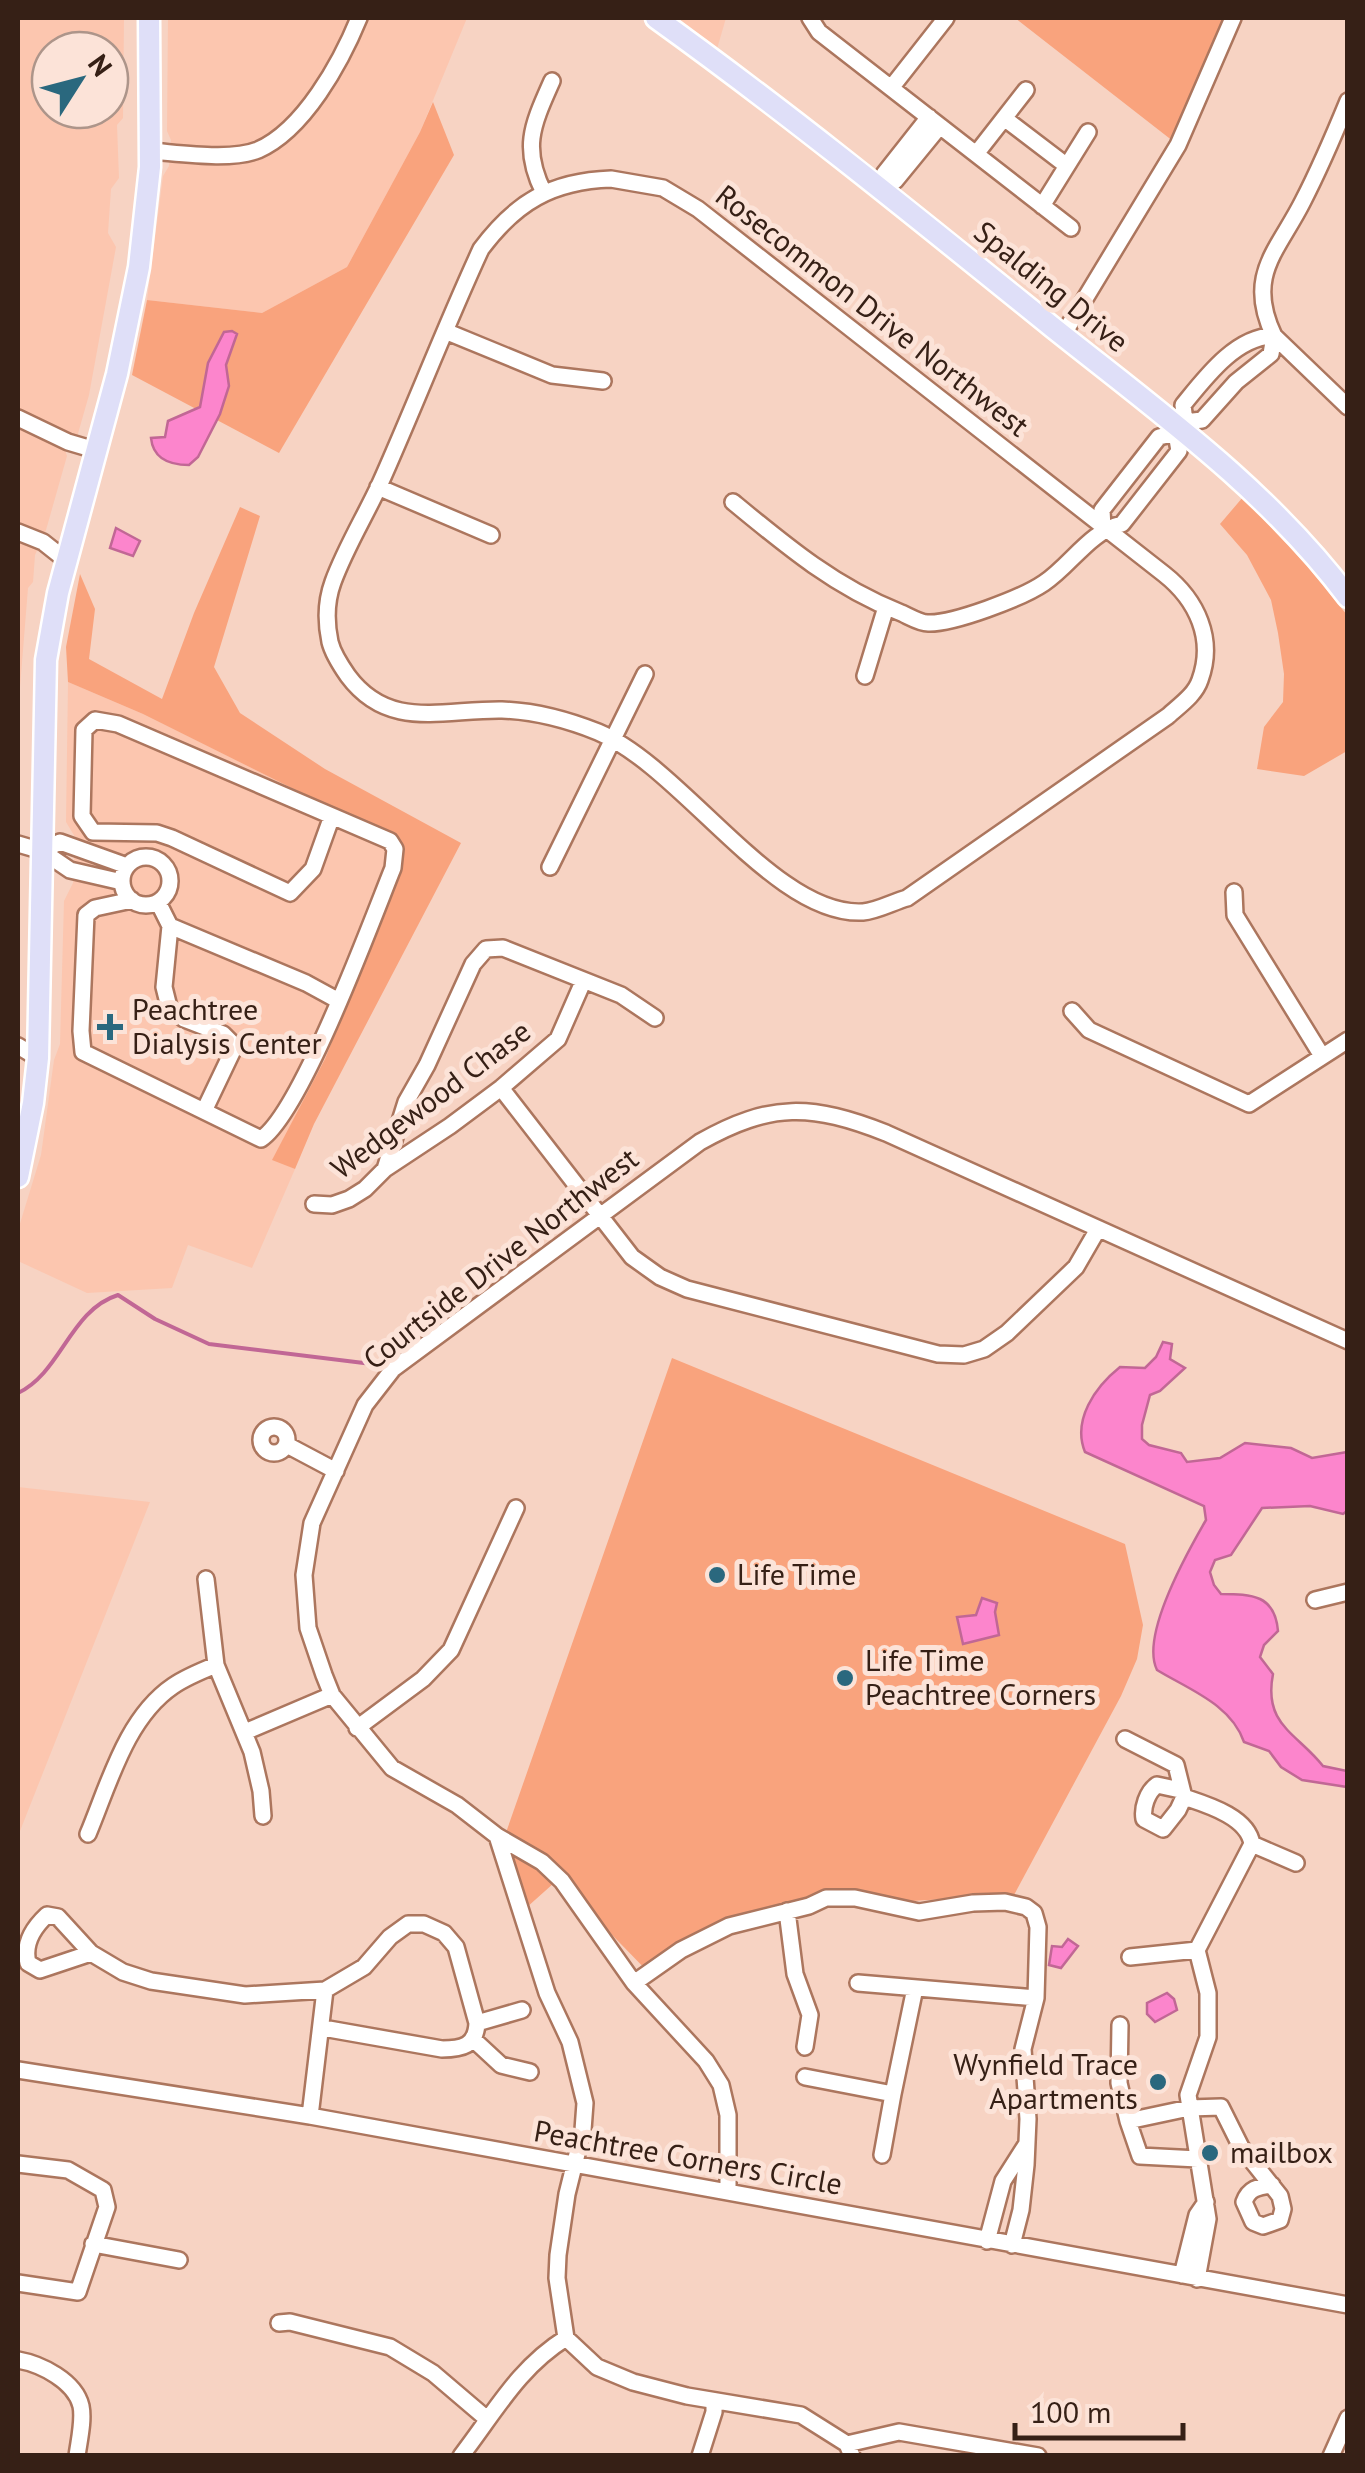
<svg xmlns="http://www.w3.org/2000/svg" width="1365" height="2473" font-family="'PT Sans',sans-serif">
<rect width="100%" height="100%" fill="#f7d3c3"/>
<path fill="#fcc6af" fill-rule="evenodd" d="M18 18H124L123 118 117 125 119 178 111 189 108 233 116 247 89 395 77 437 18 410ZM50 50H110V110H50Z
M168 18H467L420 132 347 267 262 313 147 300 163 176 169 166 171 140 167 131Z
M678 18H726L717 49Z
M18 425 64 447 67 456 46 530 35 555 33 582 28 588 18 712Z
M68 682 143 714 396 840 402 868 325 1059 273 1159 295 1169 252 1268 188 1245 172 1288 87 1293 18 1261V1230L41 1155 54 1060 60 1044 64 901 73 883 75 837 66 822Z
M18 1487 150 1502 18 1836Z"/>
<path fill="#f9a37d" d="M1015 18H1233L1178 145Z
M433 102 454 155 279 453 132 375 147 300 262 313 347 267 420 132Z
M1243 497 1308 567 1347 615V751L1304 776 1257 769 1264 727 1283 702 1284 674 1278 633 1271 600 1247 555 1220 524Z
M240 507 260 516 214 667 240 713 325 769 461 843 314 1124 295 1169 272 1160 325 1059 402 868 396 840 143 714 68 682 66 647 80 574 95 609 89 659 162 699 194 613Z
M672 1358 1125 1544 1143 1625 1137 1659 1121 1696 1014 1895 877 1903 833 1901 740 1923 653 1977 581 1903 554 1883 526 1908 502 1844Z"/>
<path fill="#fc85cc" stroke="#c16795" stroke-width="2.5" d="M232 331 237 334 226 365 229 386 220 414 198 457 189 465C169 465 153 458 151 438L165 437 168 421 200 407 208 363 224 332Z
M116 528 140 541 133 556 110 548Z
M1163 1342 1172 1344 1170 1359 1185 1368 1160 1391 1150 1395 1142 1425V1439L1149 1445 1181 1453 1187 1462 1220 1458 1245 1443 1291 1448 1312 1458 1347 1452V1511L1343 1514 1310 1506 1262 1508 1231 1555 1215 1560 1210 1572 1214 1585 1221 1594C1252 1594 1275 1595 1278 1631L1264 1645 1260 1657 1273 1674C1263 1725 1297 1733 1323 1766L1347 1771V1787L1302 1780 1281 1767 1269 1751 1244 1742C1231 1704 1188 1689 1157 1670 1140 1636 1188 1551 1206 1520L1204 1506 1085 1452C1072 1420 1095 1387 1120 1367L1145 1368 1156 1357Z
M982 1598 997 1603 995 1612 999 1635 963 1644 957 1617 976 1615Z
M1068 1939 1078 1946 1061 1968 1049 1965 1052 1946 1062 1947Z
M1167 1993 1174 1999 1177 2010 1155 2022 1147 2014V2003Z"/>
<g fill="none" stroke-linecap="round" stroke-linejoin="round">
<path stroke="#c16795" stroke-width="4" d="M18 1393C61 1373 70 1310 118 1295L155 1319 209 1344 380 1365"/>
<g stroke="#ac765e" stroke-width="20">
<path id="minor" d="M810 18 819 32 1071 228
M891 88 946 18
M1348 101C1334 135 1320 168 1303 201 1278 251 1245 275 1274 336L1348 407
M1004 118 1067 166
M150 151C179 153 231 161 258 150 304 130 341 62 359 18
M976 154 1026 90
M611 179 663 188 698 209 1164 574C1197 600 1215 639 1200 680 1195 695 1180 705 1168 716L907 898C893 902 877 911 863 912 775 917 683 768 598 732 568 720 534 711 502 710 443 709 389 731 348 676 341 666 333 654 330 642 326 623 326 601 333 582 345 549 364 518 379 486 414 408 445 327 481 249 516 202 552 181 611 179Z
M886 182 895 181 940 126
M881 190 886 182 884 174 929 117
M544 193C521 147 533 124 552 81
M1042 206 1088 132
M445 331 552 375 603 381
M1063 335 1178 145 1233 18
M18 418 68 442 95 450
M1185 422 1183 405C1205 378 1236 336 1274 336
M378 487 491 535
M733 502C785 545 835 587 899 612 907 615 919 623 928 623 953 624 1022 598 1044 583 1071 565 1090 531 1122 524L1179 451 1176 433
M1103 528 1102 510 1159 437 1176 433 1185 422 1202 420 1236 382 1271 354 1274 336
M18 532 43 542 67 561
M865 676 886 607
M18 844 42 851 70 870 122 882
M42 851 60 842 127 866
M122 881a24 24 0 1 1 48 0a24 24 0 1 1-48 0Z
M550 867 645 674
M1234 892 1235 915 1322 1056
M132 900 95 908 86 915 81 1031 83 1052 261 1139C301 1113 372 920 393 868L395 849 390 841 118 724 95 720 84 730 82 816 93 832 157 833 172 838 290 893 313 869 332 816
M158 902 170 926 306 983 339 1001
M170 926 164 987 169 1007 184 1019 223 1034 235 1046 204 1111
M1072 1011 1089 1030 1249 1104 1348 1040
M18 1046 38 1058
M501 1088 632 1257 660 1277 687 1289 938 1354 964 1355 984 1349 1007 1333 1076 1267 1098 1229
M385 1169 406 1102 427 1065 473 964 486 949 503 948 621 995 655 1018
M314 1204 332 1205 349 1199 365 1189 385 1169 450 1126 501 1088 558 1039 583 982
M261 1440a13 13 0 1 1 26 0a13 13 0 1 1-26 0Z
M287 1445 336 1471
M206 1579 216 1665 252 1752 261 1791 263 1816
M1315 1600 1348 1592
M357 1728 423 1679 451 1650 516 1508
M245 1732 332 1695
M1125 1739 1176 1765 1184 1797C1208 1805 1248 1817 1252 1844L1197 1950 1208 1993V2037L1188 2095 1208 2219 1197 2279
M1180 1790 1157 1785C1147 1792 1142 1808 1144 1819L1163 1829 1178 1810 1184 1797
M88 1834C109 1784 126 1718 173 1686 186 1677 201 1671 216 1665
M497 1836 547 1993 570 2042 585 2103 583 2130 567 2194 558 2255 557 2278 566 2338 597 2367 633 2382 687 2396 801 2415 847 2444 852 2456
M1252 1844 1296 1863
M787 1911 795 1974 810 2015 805 2047
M91 1953 40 1970 28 1963C23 1944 33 1928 47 1915L58 1917 91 1953 123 1972 151 1981 245 1995 325 1990 364 1967 390 1937 408 1924H424L444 1933 456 1947 477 2023C476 2046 462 2049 442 2049L323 2028
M1130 1957 1197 1950
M634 1983 681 1950 729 1926 809 1906 826 1898H855L919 1912 973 1903 1005 1902 1026 1907 1034 1913 1038 1927 1036 1998 1023 2049 1028 2119 1026 2165 1021 2210 1012 2245
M858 1983 1036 1998
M477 2023 522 2010
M1120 2025 1119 2083 1128 2121 1189 2108 1221 2107 1241 2147 1280 2196 1283 2209 1280 2220 1263 2226 1253 2222 1244 2202C1249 2188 1258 2187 1272 2185
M474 2040 501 2065 530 2072
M18 2070 310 2116 1348 2305
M805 2077 893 2094 915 1988
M310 2116 325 1990
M1128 2121 1140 2156 1198 2159
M882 2155 893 2094
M18 2164 68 2170 103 2190 107 2207 78 2292 18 2283
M728 2192V2115L721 2085 706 2061 634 1983 562 1881 542 1862 497 1836 457 1805 392 1768 332 1695 324 1675 308 1628 304 1575 312 1523 365 1405 393 1369 700 1142C771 1102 812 1104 886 1133L1348 1341
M987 2241 1003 2181 1026 2145
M93 2244 179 2260
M1182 2275 1197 2215 1206 2202
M279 2323 290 2322 390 2347 433 2373 487 2419
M18 2360C41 2364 75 2381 81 2406 84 2420 79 2441 77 2456
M847 2444 899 2432 1038 2456
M461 2456C495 2412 518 2368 566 2338
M700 2456 714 2412V2401
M1331 2456 1348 2418"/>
</g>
<g stroke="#fff" stroke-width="25">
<path id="major" d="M656 18C791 115 921 221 1051 326 1155 409 1267 489 1348 597
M18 1177 33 1103 38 1058 46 660 58 593 117 374 139 267 150 167 149 18"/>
</g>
<use href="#minor" stroke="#fff" stroke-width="15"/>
<use href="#major" stroke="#dfdff8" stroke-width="20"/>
</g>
<g fill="#2a687e" stroke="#fce3d8" stroke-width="4">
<path d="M105 1012h10v10h10v10h-10v10h-10v-10h-10v-10h10z"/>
<circle cx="717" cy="1575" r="10"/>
<circle cx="845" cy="1678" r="10"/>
<circle cx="1158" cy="2082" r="10"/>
<circle cx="1210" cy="2153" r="10"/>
</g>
<g text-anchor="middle" stroke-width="10" stroke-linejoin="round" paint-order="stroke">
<g font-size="30" fill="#362016" stroke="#fce3d8">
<text transform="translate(1051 287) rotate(39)" y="10">Spalding Drive</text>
<text transform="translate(872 311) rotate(38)" y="10">Rosecommon Drive Northwest</text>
<text transform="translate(431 1100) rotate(-37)" y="10">Wedgewood Chase</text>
<text transform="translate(501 1259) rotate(-38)" y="10">Courtside Drive Northwest</text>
<text transform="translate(688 2158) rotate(10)" y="10">Peachtree Corners Circle</text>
</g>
<g font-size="30" fill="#362016" stroke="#fce3d8" text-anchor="start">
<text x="132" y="1020">Peachtree<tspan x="132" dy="34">Dialysis Center</tspan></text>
<text x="737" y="1585">Life Time</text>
<text x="865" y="1671">Life Time<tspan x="865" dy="34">Peachtree Corners</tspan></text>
<text x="1138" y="2075" text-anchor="end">Wynfield Trace<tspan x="1138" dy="34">Apartments</tspan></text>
<text x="1230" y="2163">mailbox</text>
</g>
</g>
<rect width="1365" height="2473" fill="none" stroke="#362016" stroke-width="40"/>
<g transform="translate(80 80) rotate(54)"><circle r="48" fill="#fce3d8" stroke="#ad958a" stroke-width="2.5"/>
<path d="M0-8L18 38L0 25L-18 38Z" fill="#2a687e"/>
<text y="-15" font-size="28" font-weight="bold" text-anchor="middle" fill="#362016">N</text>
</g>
<path d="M1015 2423v15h168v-15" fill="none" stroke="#362016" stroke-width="5"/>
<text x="1030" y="2423" font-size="30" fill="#362016" stroke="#fce3d8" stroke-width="8" paint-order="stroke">100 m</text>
</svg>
